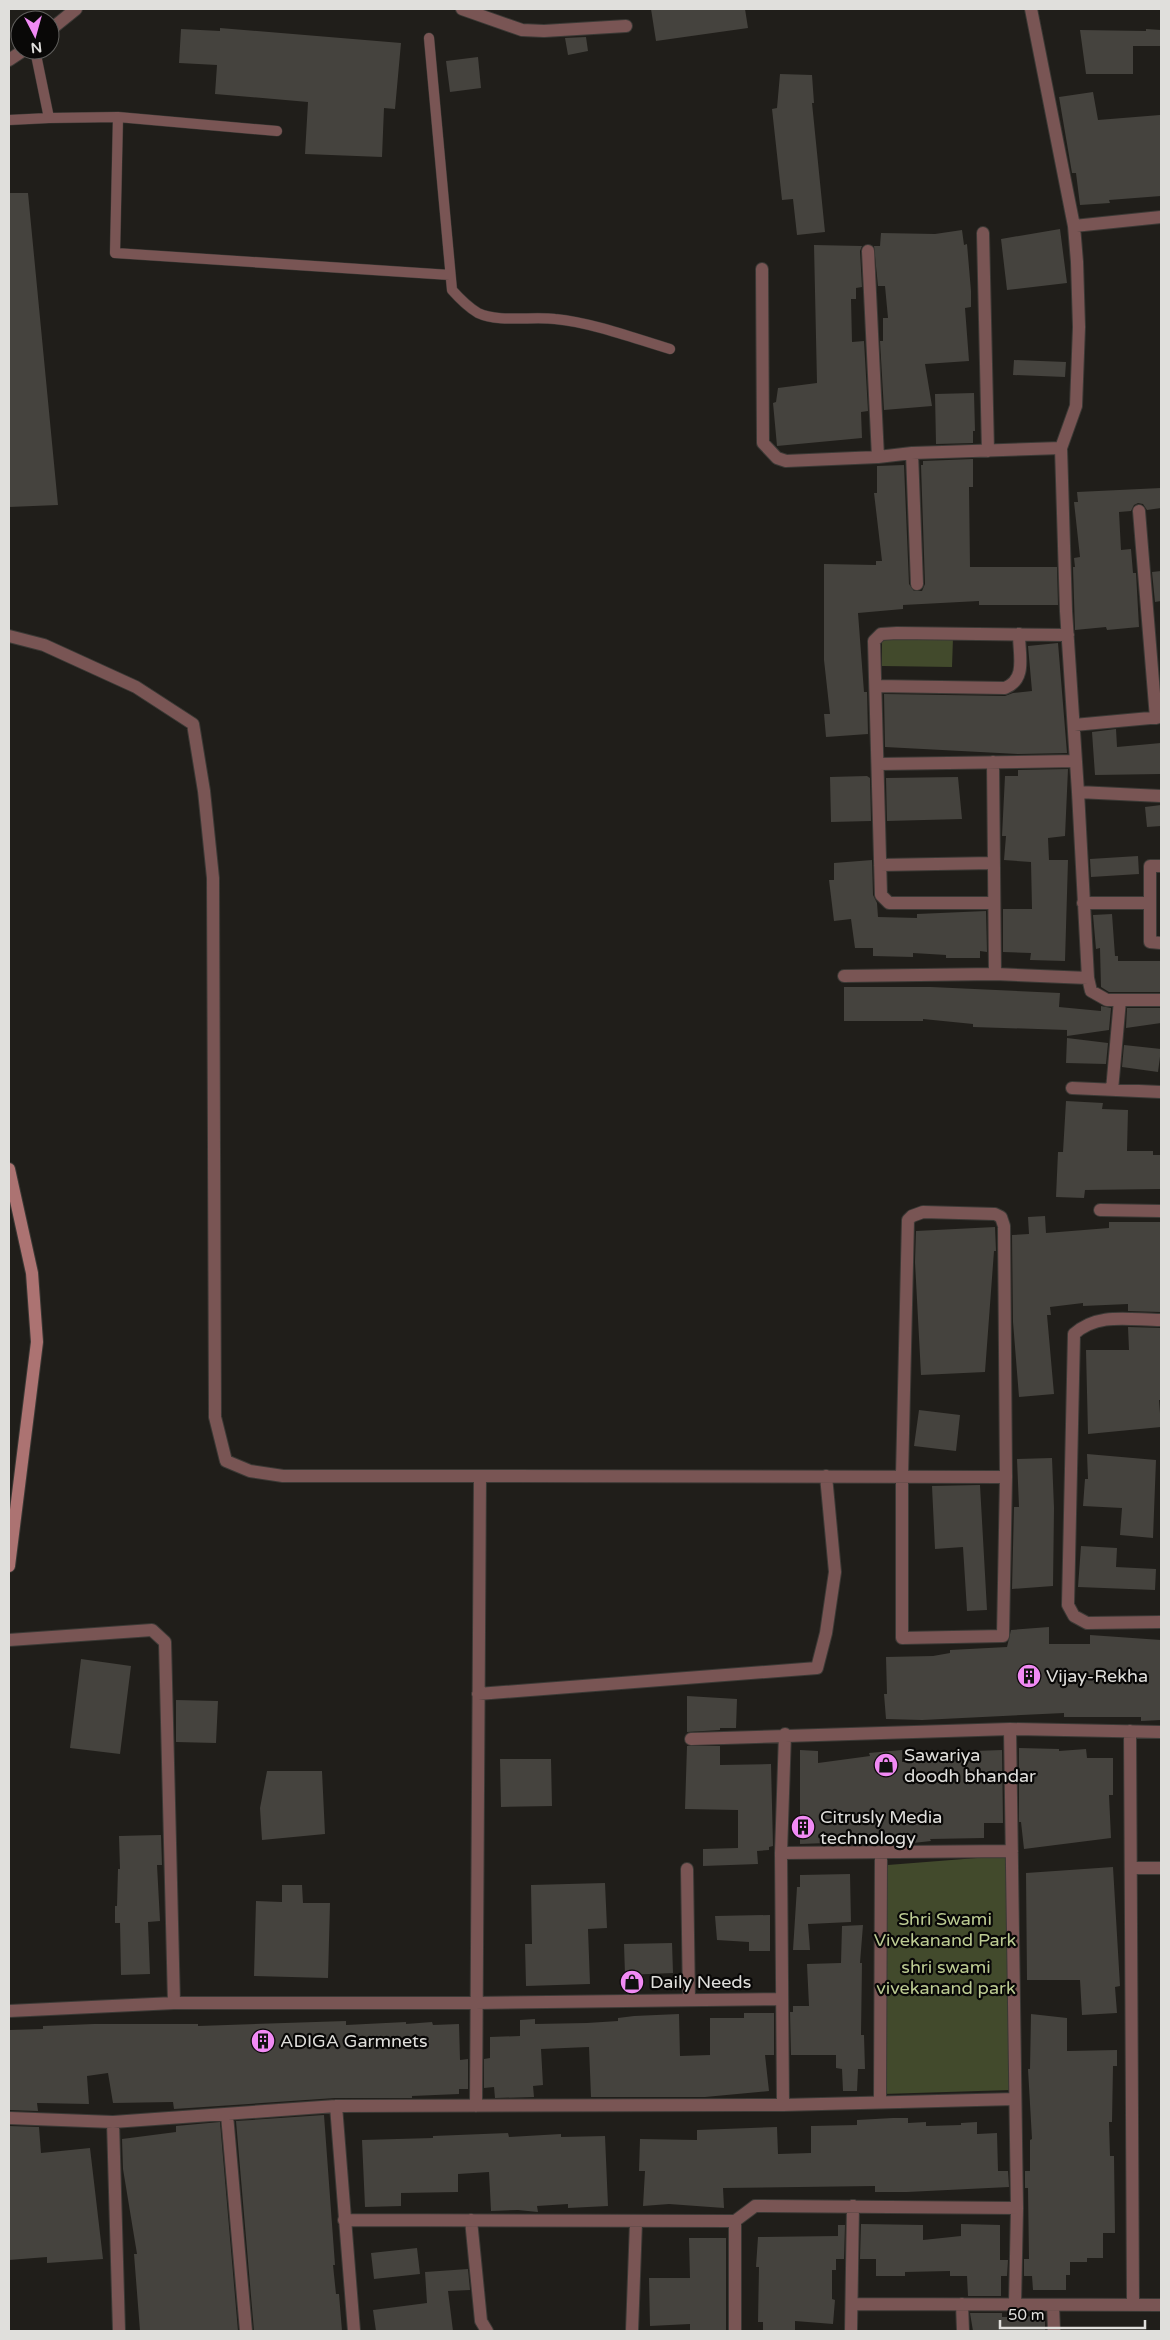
<svg xmlns="http://www.w3.org/2000/svg" width="1170" height="2340" font-family="'Varela Round',sans-serif">
<rect width="100%" height="100%" fill="#201e1a"/>
<path fill="#424a2c" d="M953 638 952 667 882 666V639Z
M1015 1855 1011 2090 883 2094 875 1866Z"/>
<path fill="#45433e" d="M651 9H745L748 28 656 41Z
M220 28 401 43 395 109 384 108 382 157 305 154 308 102 215 94 217 65 179 63 181 29 220 31Z
M1146 29 1161 30V46H1133V74H1086L1080 30 1146 31Z
M586 37 588 51 568 55 565 38Z
M478 57 481 88 450 92 446 61Z
M780 74 812 75 814 103H812L825 232 797 235 793 199 782 200 772 109 777 108Z
M1093 92 1098 120 1160 115 1161 196 1109 200 1110 203 1080 205 1076 173H1072L1059 97Z
M9 193H28L58 505 9 507Z
M1060 229 1067 283 1007 290 1001 239Z
M962 230 964 245 967 244 971 291V307L965 308 969 361 925 364 932 406 884 410 880 341H883V318H888L885 286H878L874 246H880L881 233 935 234Z
M814 245 862 246 860 251 862 287 856 288V299H851L852 342 864 341 868 411 861 412 862 438 777 446 773 403 776 402 778 388 817 383Z
M1014 360 1066 362 1065 377 1013 375Z
M974 393 975 431H973V443L936 444 935 394Z
M973 459V487H969L970 567H1057L1058 605H979V601L903 605V609L858 613 864 692H867L868 734 826 737 824 714H830L824 660V564L876 565V561H882L874 493H877V466L904 465 909 584 914 591H922L925 584 921 465H923V461Z
M1161 488V508L1147 510 1143 504 1138 503 1134 505 1131 511 1119 512 1121 550 1131 549 1133 573H1136L1139 627 1107 630 1106 627 1075 630 1073 567H1075L1074 558 1080 557 1074 502H1078L1077 492Z
M1161 571V601L1155 602 1152 572Z
M1058 643 1067 753 1018 754 885 747 884 694 1005 696 1013 693 1032 691 1028 646Z
M1116 729 1117 747 1161 743V774L1095 775 1092 732Z
M1068 769 1065 836 1048 838 1049 860H1068L1065 961 1030 960 1031 953 1003 952V909H1032L1031 862 1004 860 1006 836H1002L1005 776H1018V770Z
M867 776 870 778 871 821 831 822 830 777Z
M958 777 962 819 887 821 886 778Z
M1161 805V826L1147 827 1145 807Z
M1138 856 1139 874 1091 877 1090 859Z
M872 860 873 895 877 903 878 917 917 918V914L986 911 987 952 980 951V958H946V955L913 953V957L873 956V948H855L851 919 834 921 829 880H834V863Z
M1112 914 1115 956H1118V961H1161V992H1109L1101 987 1100 948 1096 949 1093 915Z
M844 987H931L1060 993 1059 1007 1101 1011V1006L1111 1008 1109 1030 1067 1036V1030L973 1027V1024L923 1019V1021H844Z
M1127 1008H1161V1023L1126 1028Z
M1067 1038 1108 1043 1106 1064 1066 1063Z
M1124 1045 1161 1049 1158 1072 1122 1067Z
M1066 1101 1103 1103 1102 1109 1128 1110 1127 1151H1153V1155H1161V1189L1085 1190 1084 1198 1056 1197 1058 1152H1063Z
M1045 1216 1046 1233 1109 1228V1222H1161V1312L1128 1311V1304L1083 1306V1303L1050 1307 1051 1315H1047L1054 1394 1019 1397 1013 1322 1012 1235 1029 1234 1028 1217Z
M995 1227 996 1251H994L985 1372 921 1375 915 1262 916 1231Z
M1128 1327 1161 1328V1400H1159L1161 1427 1088 1434 1086 1350H1129Z
M919 1410 960 1415 956 1451 914 1446Z
M1087 1454 1156 1460 1153 1538 1120 1535 1122 1508 1083 1506 1085 1479H1088Z
M1052 1458 1054 1508 1053 1586 1012 1589 1014 1507H1019L1017 1459Z
M980 1485 987 1610 967 1611 963 1547 935 1549 932 1486Z
M1081 1546 1117 1548 1116 1567 1156 1569 1155 1590 1078 1587Z
M1049 1627V1644H1090V1635L1161 1640V1720L1141 1721V1717H1064V1713L922 1720 886 1719 884 1694H887L886 1657 933 1656 950 1653V1650L1007 1647 1011 1630Z
M81 1659 131 1666 120 1754 70 1748Z
M687 1696 737 1699 736 1728H720V1730L687 1732Z
M176 1700 218 1701 216 1743 176 1742Z
M687 1746H720V1765L771 1764 773 1846 769 1847V1850L757 1851 758 1864 703 1866V1849L738 1848V1810L685 1809Z
M1019 1748 1059 1749V1751L1086 1749 1087 1758H1113V1795H1109L1111 1838 1024 1849 1021 1822H1019Z
M800 1750 818 1751V1763L870 1756 869 1753 902 1750V1762L952 1758V1756H976L975 1751 1002 1750 1003 1823H984V1838L930 1839 931 1841 913 1843V1841L872 1842V1844H854V1842L800 1844Z
M500 1759H551L552 1806 501 1807Z
M267 1771H322L325 1834 262 1840 260 1808Z
M161 1835 162 1865H157L160 1921 148 1922 150 1974 121 1975 120 1923H115V1906H117L118 1869H120L119 1836Z
M1113 1867 1120 1986 1115 1987 1117 2013 1082 2015 1080 1980H1027L1026 1873Z
M850 1874 851 1922 808 1924 810 1950H793L797 1887H800V1875Z
M605 1883 607 1928 588 1929 590 1984 526 1986 525 1944H532L531 1885Z
M282 1885H302L303 1903H330L328 1978 254 1976 256 1901 282 1902Z
M770 1915V1951H749V1942L717 1940 715 1916Z
M863 1925 860 1963H862L861 2035H864L865 2069H858L857 2091H843L842 2069 836 2068V2055H791L790 2012H793V2006H809L807 1964 841 1963 842 1926Z
M672 1943 673 1973 625 1975 624 1944Z
M744 2013H774V2055H765L769 2091 705 2097H591L589 2047 541 2049 543 2085 533 2086 534 2097 495 2098 494 2087 484 2088V2059L490 2058V2037L520 2036V2020L535 2019V2024L587 2023 618 2021V2018L634 2016 679 2014 680 2056 710 2055V2018H744Z
M1031 2014 1067 2018V2051L1117 2050V2066H1113L1112 2122H1109L1110 2156H1114L1115 2233H1103V2258H1087V2262H1070V2275H1066V2290H1033L1032 2276H1024V2259H1029L1028 2188H1025V2171H1030V2140L1032 2139 1028 2069H1030Z
M346 2021V2025L406 2022V2024L432 2022 433 2025 459 2024 460 2060 468 2059V2089H459V2094L412 2096V2098H335L174 2109 173 2102 113 2103 108 2073 87 2076 89 2104 37 2103 38 2111 9 2110V2030L43 2029V2026L94 2024H198V2026Z
M324 2115 335 2265H333L336 2294H339L342 2331H254L236 2121Z
M893 2118H908V2123L926 2122V2126L961 2125V2123L977 2122V2134L997 2133 998 2171H1008L1009 2187 907 2192H875V2186L723 2188 724 2208 669 2204 643 2206 645 2171H639L640 2139 697 2140V2130L777 2127 778 2154 811 2153V2126L857 2125V2120Z
M220 2122 238 2331H140L134 2254H137L123 2169 122 2139 176 2132V2126Z
M9 2126 39 2127 41 2153 90 2148 103 2259 47 2263V2257L9 2260Z
M508 2133 509 2137 561 2134V2137L605 2136 608 2206 568 2208V2204L537 2206 538 2212 518 2210 491 2211 489 2172 458 2174V2192L401 2193V2206L365 2207 362 2140 433 2138V2136Z
M861 2224 923 2225V2240L961 2236V2224L1000 2225V2260H1008L1007 2276H1001V2296H968L967 2276H950V2271L905 2272V2276H876V2259H860Z
M838 2225H845L844 2259H836V2270H832V2299L835 2300 833 2324 795 2321V2331H763V2322H758L759 2267H756L758 2237 838 2236Z
M689 2238H726V2331H690V2324L650 2326 649 2278H690Z
M417 2248 420 2274 374 2279 371 2253Z
M468 2269 470 2290 448 2291 453 2331H376L373 2310 427 2303 425 2272Z
M970 2313H1002V2317L1045 2316V2331H973Z"/>
<g fill="none" stroke-linecap="round" stroke-linejoin="round">
<g stroke="#3b3935" stroke-width="11">
<path id="lane" d="M429 38 452 290C460 299 468 307 478 313 499 323 532 316 555 319 594 323 633 338 670 349
M35 50 49 118 118 117 277 131
M118 117 115 253 450 275
M9 120 49 118"/>
</g>
<g stroke="#3b3935" stroke-width="14">
<path id="street" d="M462 9 522 30 544 31 626 26
M1031 9 1074 226 1161 217
M50 30 76 9
M9 60 24 50
M1074 226 1077 262 1079 327 1076 406 1061 448 1066 611 1078 792 1088 978 1091 991 1107 1000H1161
M983 233 988 451
M868 251 878 457
M762 269 763 443 777 458 786 461 878 457 912 453 1061 448
M912 453 917 584
M1139 511 1156 718
M9 636 44 645 136 687 193 724 204 791 213 878 215 1417 226 1461 250 1471 283 1476H480
M876 686 1005 688C1027 679 1019 656 1019 634
M1074 725 1161 717
M993 762 995 974
M878 764 1076 761
M1078 792 1161 796
M880 865 993 863
M1161 866H1150V942L1161 943
M993 903H889L881 895 874 641 881 634 897 633 1068 635
M1083 903H1149
M844 976 995 974 1088 978
M1072 1088 1161 1092
M1112 1090 1120 1000
M1100 1210 1161 1211
M923 1212 995 1214 1001 1217 1004 1226 1006 1477 1003 1636 902 1638V1476L908 1220 912 1216Z
M1161 1320C1130 1320 1098 1312 1074 1334L1068 1605 1074 1616 1087 1623 1161 1622
M9 1640 152 1630 165 1642 174 2003
M478 1694 817 1668 826 1633 835 1572 826 1476
M1010 1729 1017 2208 1015 2304
M1130 1731 1133 2305
M691 1739 1010 1729 1161 1732
M781 1853 1012 1851
M1131 1868H1161
M687 1869 689 2000
M9 2011 174 2003H475L782 1999
M880 2102 881 1853
M783 2105 781 1853 785 1734
M336 2106 354 2331
M476 2106 480 1476 1006 1477
M227 2115 246 2331
M9 2118 113 2122 336 2106 783 2105 1015 2099
M113 2122 119 2331
M344 2220 735 2221
M471 2220 481 2321 487 2331
M852 2304 1161 2305
M962 2304 963 2331
M1053 2305 1054 2331
M632 2331 636 2222
M735 2331V2221L755 2206 1017 2208
M851 2331 853 2206"/>
</g>
<g stroke="#3b3935" stroke-width="14">
<path id="secondary" d="M9 1169 32 1273 37 1342 9 1566"/>
</g>
<use href="#lane" stroke="#795554" stroke-width="10"/>
<use href="#street" stroke="#795554" stroke-width="12"/>
<use href="#secondary" stroke="#ac7372" stroke-width="12"/>
</g>
<defs>
<g id="building-disc" transform="scale(1.25)"><circle r="9.5" fill="#f18af4" stroke="#090807"/><path d="M-4-6H4V6H1V3H-1V6H-4ZM-2.5-4.3h1.7v1.8h-1.7ZM.8-4.3h1.7v1.8H.8ZM-2.5-1h1.7V.8h-1.7ZM.8-1h1.7V.8H.8Z" fill="#111"/></g>
<g id="shop-disc" transform="scale(1.25)"><circle r="9.5" fill="#f18af4" stroke="#090807"/><path d="M-5-2.5h2.3a2.7 3.5 0 0 1 5.4 0H5L5.5 6h-11ZM-1.5-2.5h3a1.5 2.3 0 0 0-3 0Z" fill="#111"/></g>
</defs>
<g fill-rule="evenodd">
<use href="#building-disc" x="1029" y="1676"/>
<use href="#shop-disc" x="886" y="1765"/>
<use href="#building-disc" x="803" y="1827"/>
<use href="#shop-disc" x="632" y="1982"/>
<use href="#building-disc" x="263" y="2041"/>
</g>
<g text-anchor="middle" stroke-width="4.5" stroke-linejoin="round" paint-order="stroke">
<g font-size="18" fill="#e0dfdc" stroke="#090807" text-anchor="start">
<text x="1046" y="1682">Vijay-Rekha</text>
<text x="904" y="1761">Sawariya<tspan x="904" dy="21">doodh bhandar</tspan></text>
<text x="820" y="1823">Citrusly Media<tspan x="820" dy="21">technology</tspan></text>
<text x="650" y="1988">Daily Needs</text>
<text x="280" y="2047">ADIGA Garmnets</text>
</g>
<g font-size="18" fill="#bdcc93" stroke="#090807">
<text x="945" y="1925">Shri Swami<tspan x="945" dy="21">Vivekanand Park</tspan></text>
<text x="946" y="1973">shri swami<tspan x="946" dy="21">vivekanand park</tspan></text>
</g>
</g>
<rect width="1170" height="2340" fill="none" stroke="#e0dfdc" stroke-width="20"/>
<g transform="translate(35 35) rotate(174)"><circle r="24" fill="#090807" stroke="#5f5e5c"/>
<path d="M0-4L9 19L0 12L-9 19Z" fill="#f18af4"/>
<text y="-8" font-size="14" font-weight="bold" text-anchor="middle" fill="#e0dfdc">N</text>
</g>
<path d="M1000 2320v8h145v-8" fill="none" stroke="#e0dfdc" stroke-width="2.5"/>
<text x="1008" y="2320" font-size="15" fill="#e0dfdc" stroke="#090807" stroke-width="4" paint-order="stroke">50 m</text>
</svg>
